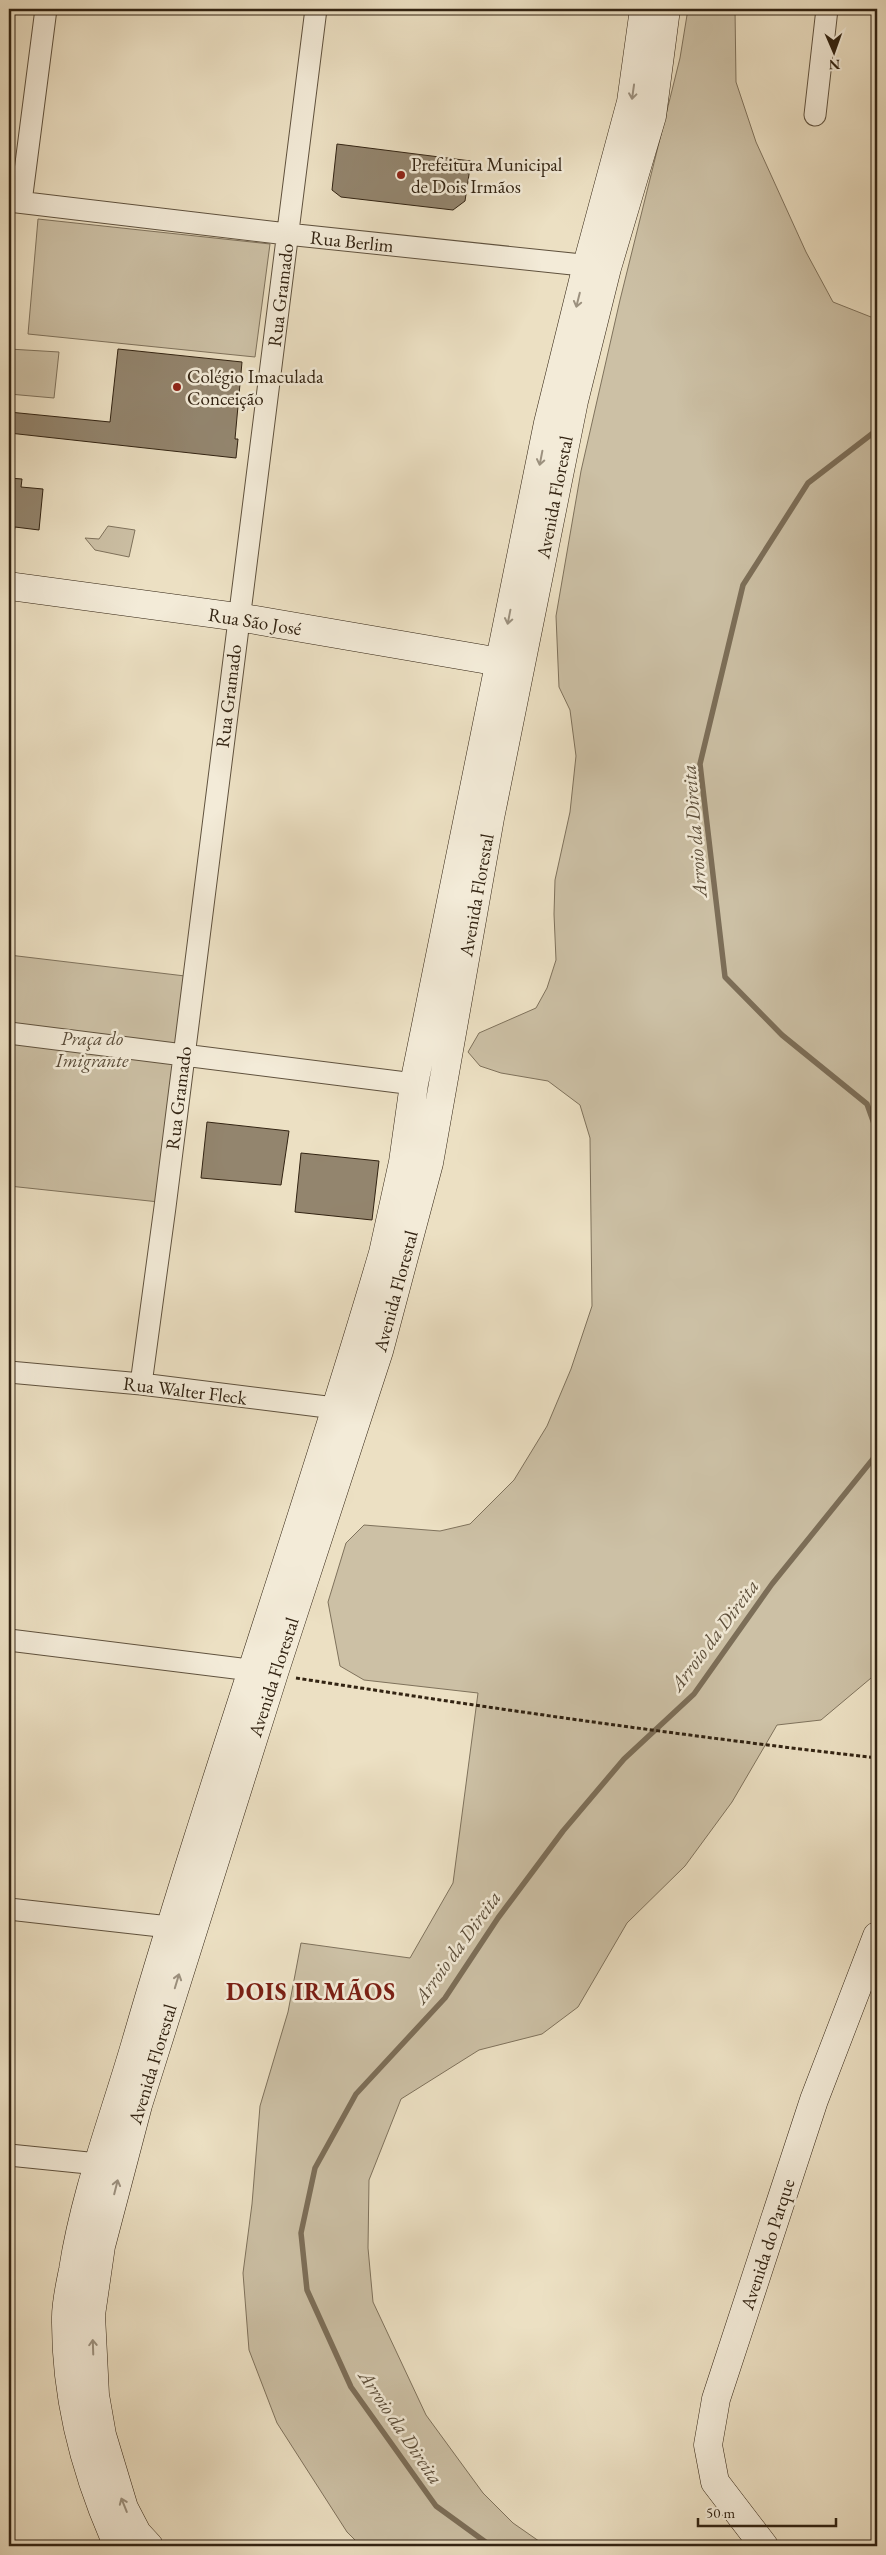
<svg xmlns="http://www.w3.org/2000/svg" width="886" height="2555" font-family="'EB Garamond',serif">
<rect width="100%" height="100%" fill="#ece0c3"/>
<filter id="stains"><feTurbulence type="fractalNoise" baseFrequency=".004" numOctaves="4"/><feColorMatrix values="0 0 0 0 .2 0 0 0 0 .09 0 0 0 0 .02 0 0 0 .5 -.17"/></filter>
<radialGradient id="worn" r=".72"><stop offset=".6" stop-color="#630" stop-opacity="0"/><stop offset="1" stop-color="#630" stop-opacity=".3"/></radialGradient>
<path fill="#ccc0a5" stroke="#7f725c" d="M688 9H735L736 82 756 142 806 252 833 302 871 317 877 314V1673L821 1720 777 1725 732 1802 685 1866 627 1923 578 2007 542 2034 479 2050 401 2099 369 2180 368 2248 373 2302 426 2415 483 2493 513 2523 546 2546H361L347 2532 277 2423 249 2350 243 2273 252 2204 260 2106 288 2012 301 1943 410 1958 453 1883 478 1693 364 1680 340 1666 328 1602 346 1543 364 1525 440 1531 470 1524 514 1480 547 1426 571 1369 592 1306 590 1138 580 1105 548 1081 501 1073 480 1066 468 1052 479 1033 536 1008 547 988 556 960 554 914 555 880 570 812 576 756 570 710 559 687 556 616 581 471 620 300 680 58Z
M38 219 270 244 255 357 28 334Z
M9 349 59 352 54 398 9 394Z
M108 526 135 530 129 557 95 550 85 538 99 539Z
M9 955 185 976 159 1202 9 1186Z"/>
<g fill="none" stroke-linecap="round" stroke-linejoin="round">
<path stroke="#7c6e58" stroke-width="5.5" d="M877 430 808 483 743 585 700 764 725 977 782 1035 867 1104 877 1132
M491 2546 436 2506 351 2387 307 2290 301 2233 315 2168 356 2094 445 1998 498 1918 563 1831 624 1759 694 1694 772 1584 877 1454"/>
</g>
<path fill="#93856e" stroke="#322312" d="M337 144 471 161 465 201 453 210 341 197 332 190Z
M118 349 242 362 235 439H238L236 458 9 433V412L110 422Z
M9 478 22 479 21 487 43 489 39 530 15 527 13 538H9Z
M207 1122 289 1131 281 1185 201 1178Z
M301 1153 379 1161 372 1220 295 1212Z"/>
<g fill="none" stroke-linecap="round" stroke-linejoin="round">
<g stroke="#60523e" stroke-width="23">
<path id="street" d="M815 115 827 9
M9 201 287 234 601 267
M21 202 46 9
M9 1033 414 1084
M9 1372 141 1384 351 1410
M141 1384 165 1207 316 9
M9 1640 266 1672
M9 1909 169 1927
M9 2155 98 2164"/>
</g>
<g stroke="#322312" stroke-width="29">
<path id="secondary" d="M9 586 238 617 500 662
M118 2546C85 2473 65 2397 66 2317 66 2302 70 2285 73 2270 85 2192 114 2118 136 2042 213 1777 306 1517 383 1253L403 1162 414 1084 548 423 587 265 631 102 644 9
M149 2546 137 2533 124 2508 102 2435 95 2395 91 2315 101 2246 138 2105 274 1673 379 1351 429 1163 490 818 574 401 607 268 652 116 666 9
M764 2546 715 2482 708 2445 716 2399 814 2100 877 1936"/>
</g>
<path stroke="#322312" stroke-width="3" stroke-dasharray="4 2.5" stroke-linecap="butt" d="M296 1678C489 1708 683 1736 877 1758"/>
<use href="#street" stroke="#f3ebd8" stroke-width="21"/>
<use href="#secondary" stroke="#f3ebd8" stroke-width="28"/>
</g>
<defs><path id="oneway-shaft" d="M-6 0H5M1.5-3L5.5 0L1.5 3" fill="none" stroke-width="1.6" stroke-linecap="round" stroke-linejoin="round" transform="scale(1.25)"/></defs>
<g stroke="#9c917f">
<use href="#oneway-shaft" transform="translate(633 92) rotate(98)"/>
<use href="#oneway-shaft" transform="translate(578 300) rotate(104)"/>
<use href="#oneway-shaft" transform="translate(541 458) rotate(101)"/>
<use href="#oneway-shaft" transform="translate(509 617) rotate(101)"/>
<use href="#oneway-shaft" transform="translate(177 1981) rotate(-73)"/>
<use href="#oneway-shaft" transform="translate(116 2187) rotate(-76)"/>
<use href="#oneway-shaft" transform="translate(93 2347) rotate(-92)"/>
<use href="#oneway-shaft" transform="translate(124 2505) rotate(-112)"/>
</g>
<g fill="#8f2418" stroke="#f3ebd8" stroke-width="2">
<circle cx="401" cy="175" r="5"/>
<circle cx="177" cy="387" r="5"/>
</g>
<g text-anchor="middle" stroke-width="5" stroke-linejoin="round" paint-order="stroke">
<g font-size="19" fill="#322312" stroke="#f3ebd8" text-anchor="start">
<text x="411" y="171">Prefeitura Municipal<tspan x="411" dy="22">de Dois Irmãos</tspan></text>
<text x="187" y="383">Colégio Imaculada<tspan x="187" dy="22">Conceição</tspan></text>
</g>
<g font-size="19" fill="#322312" stroke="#f3ebd8">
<text transform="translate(352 241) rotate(6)" y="7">Rua Berlim</text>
<text transform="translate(280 295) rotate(-83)" y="7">Rua Gramado</text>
<text transform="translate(554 497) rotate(-79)" y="7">Avenida Florestal</text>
<text transform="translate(255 621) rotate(9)" y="7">Rua São José</text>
<text transform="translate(228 696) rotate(-83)" y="7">Rua Gramado</text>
<text transform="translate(476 895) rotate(-80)" y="7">Avenida Florestal</text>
<text transform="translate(178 1098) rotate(-83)" y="7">Rua Gramado</text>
<text transform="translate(395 1291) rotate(-75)" y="7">Avenida Florestal</text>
<text transform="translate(185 1390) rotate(7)" y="7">Rua Walter Fleck</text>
<text transform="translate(273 1677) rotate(-72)" y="7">Avenida Florestal</text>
<text transform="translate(152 2064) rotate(-73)" y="7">Avenida Florestal</text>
<text transform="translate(767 2244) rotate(-72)" y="7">Avenida do Parque</text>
</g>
<g font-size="19" font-style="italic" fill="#584a37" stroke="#f3ebd8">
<text x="92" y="1045">Praça do<tspan x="92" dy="22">Imigrante</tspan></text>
</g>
<g font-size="20" font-style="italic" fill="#5d4f3b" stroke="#f3ebd8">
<text transform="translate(694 831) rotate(-95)" y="7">Arroio da Direita</text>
<text transform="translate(714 1635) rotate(-53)" y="7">Arroio da Direita</text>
<text transform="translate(457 1947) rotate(-54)" y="7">Arroio da Direita</text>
<text transform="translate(401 2427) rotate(56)" y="7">Arroio da Direita</text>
</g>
<g font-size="24" font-weight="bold" letter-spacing="1" fill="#7a1f14" stroke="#f3ebd8">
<text x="311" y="2000">DOIS IRMÃOS</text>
</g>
</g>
<rect width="886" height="2555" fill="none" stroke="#ece0c3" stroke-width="30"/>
<rect x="10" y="10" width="866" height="2535" fill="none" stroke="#322312" stroke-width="2.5"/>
<rect x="15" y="15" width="856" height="2525" fill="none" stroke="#322312"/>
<g transform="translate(834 52) rotate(178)" stroke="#f3ebd8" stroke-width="4" paint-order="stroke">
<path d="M0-4L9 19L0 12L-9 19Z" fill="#322312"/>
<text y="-8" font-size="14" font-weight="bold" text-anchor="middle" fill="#322312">N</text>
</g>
<path d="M698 2518v8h138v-8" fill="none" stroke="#322312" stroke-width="2.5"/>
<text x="706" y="2518" font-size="15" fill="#322312" stroke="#f3ebd8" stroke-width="4" paint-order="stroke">50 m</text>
<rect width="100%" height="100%" filter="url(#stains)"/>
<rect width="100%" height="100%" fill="url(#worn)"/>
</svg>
